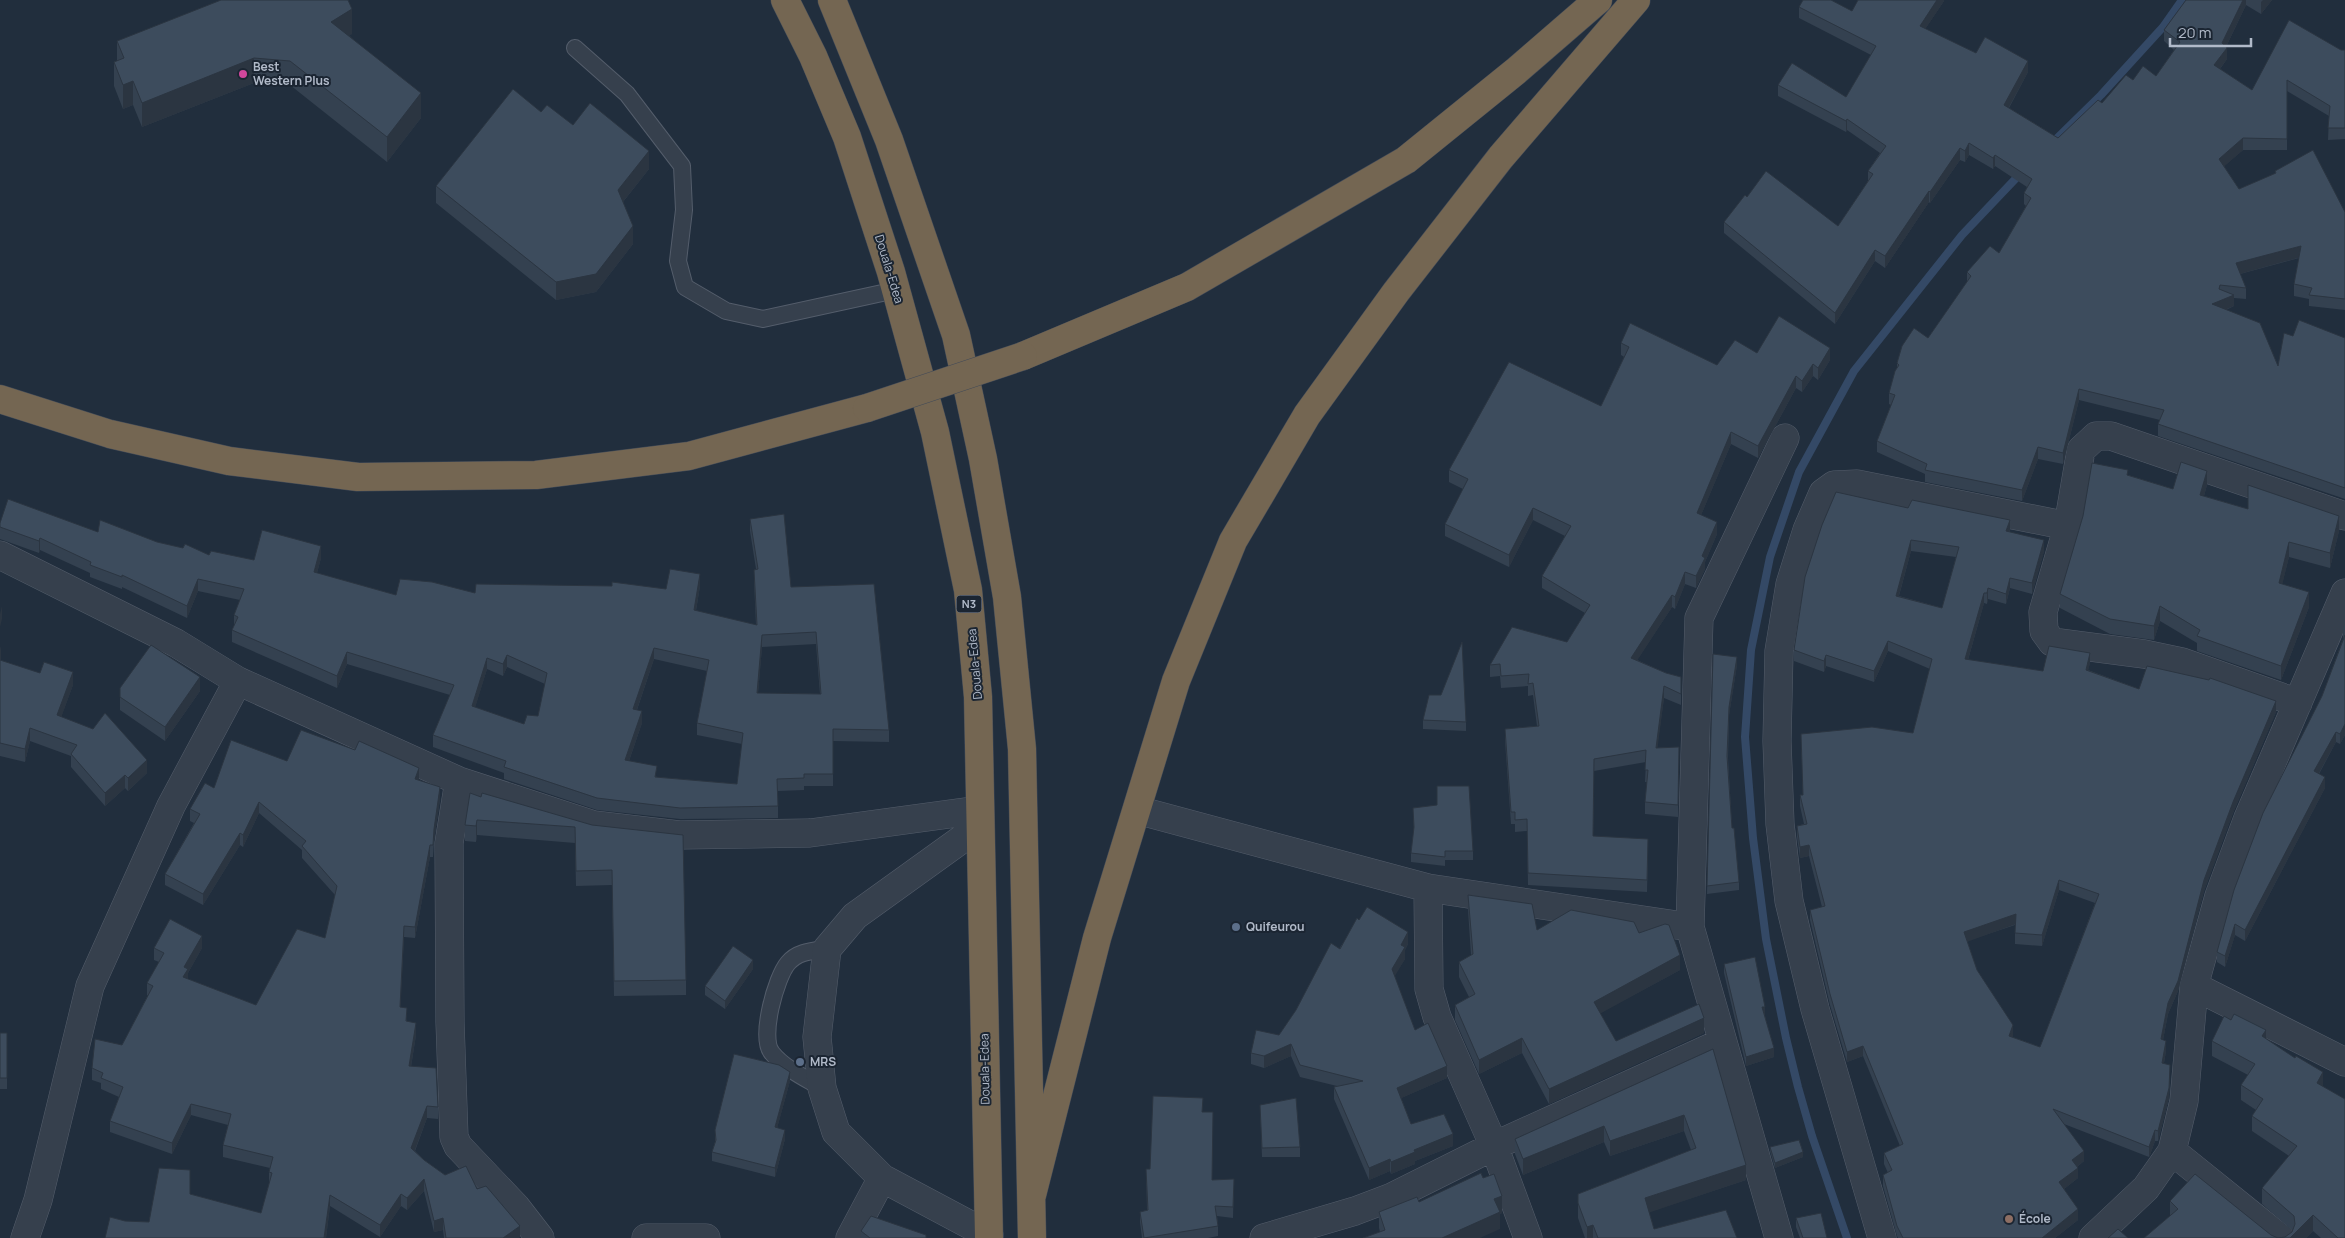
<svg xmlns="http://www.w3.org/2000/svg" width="2345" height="1238" font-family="Manrope,sans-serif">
<rect width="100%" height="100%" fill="#212e3d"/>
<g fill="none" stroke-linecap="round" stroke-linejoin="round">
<path stroke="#344966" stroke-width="8" d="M2051 144 2101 95 2163 27 2182 0
M1847 1238 1812 1136 1798 1087 1786 1038 1766 939 1753 838 1745 737 1751 650 1770 557 1799 472 1854 371 1962 235 2021 173"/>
<g stroke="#545d6b" stroke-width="18">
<path id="lane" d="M575 48 627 94 682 166 684 210 678 261 685 287 726 311 763 319 896 290
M822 1088C805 1078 784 1068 772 1053 759 1038 776 977 788 963 798 951 813 951 827 949"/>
</g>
<g stroke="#545d6b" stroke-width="29">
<path id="street" d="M2068 526 2081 450 2096 436H2111L2345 516
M0 555 176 643 238 681 459 781 594 825 679 835 810 833 979 810
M459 781 449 843 450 1022 454 1137 458 1146 516 1207 540 1238
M1137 810 1428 888 1690 927
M980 826 855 916 827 949 817 1037 822 1088 836 1132 882 1178 989 1235
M1428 888 1429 989 1437 1017 1494 1146 1528 1238
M2194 986 2345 1062
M2172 1151 2280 1238
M25 1238 38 1200 90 986 171 806 238 681
M646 1238H706
M850 1238 882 1178
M1264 1238 1355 1211 1392 1197 1494 1146 1723 1042
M1779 1238 1690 927 1699 618 1785 438
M1882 1238 1815 1009 1789 901 1780 824 1777 741 1779 651 1790 584 1807 530 1823 493 1834 485 1857 484 2068 526 2043 612 2044 631 2052 642 2144 654 2182 662 2298 703
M2093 1238 2146 1188 2172 1151 2184 1101 2194 986 2219 896 2248 818 2345 593"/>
</g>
<g stroke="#414a58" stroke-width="29">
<path id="highway" d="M785 0 813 56 847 137 891 272 935 432 968 590 978 697 989 1238
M832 0 889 140 956 335 983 459 1007 597 1022 749 1032 1238
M1023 356 1187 287 1406 160 1516 71 1598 0
M0 399 110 434 229 461 358 477 536 475 689 456 867 408
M1032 1195 1097 938 1176 681 1233 541 1307 415 1396 292 1501 157 1636 0"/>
</g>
<use href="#lane" stroke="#36404d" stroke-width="16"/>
<use href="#street" stroke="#36404d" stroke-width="28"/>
<use href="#highway" stroke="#746652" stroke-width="28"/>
<g stroke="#414a58" stroke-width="29" stroke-linecap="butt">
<path id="highway-bridge" d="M867 408 1023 356"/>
</g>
<use href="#highway-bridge" stroke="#746652" stroke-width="28"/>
</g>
<path fill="#344150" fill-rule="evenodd" d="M1944 0V1L1925 29 1976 53 2028 72 2009 108 2058 138 2102 103 2133 80 2156 76 2174 50 2164 41V30L2186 0H2272L2261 14 2246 5 2226 47 2227 59 2220 69 2252 90 2341 50H2345V139L2328 140 2329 116 2287 91V150H2243L2224 166 2239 189 2275 174V171L2345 212V310L2309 306V299L2294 296V284L2299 258 2240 274 2246 288V299L2234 298V306L2226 310 2278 366 2293 336 2345 338V499L2158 436V424L2160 420 2079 400 2063 464 2038 459 2022 501 1925 482V474L1877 452V441L1891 405 1889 404V393L1897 368V363L1928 338 1967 282V272L1999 253 2026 206 2024 204V193L2027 187 1995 166 1993 169 1969 155 1965 162 1960 160 1930 203 1929 202 1885 268 1875 261 1835 324 1724 233V222L1747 197 1838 226 1868 181V171L1880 153 1847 130 1846 132 1778 96V85L1846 97 1871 55 1799 18V7L1852 11Z
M352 34 349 35 421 118 387 162 290 85 254 83 142 127 133 105 123 109 114 86V62L117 61V41Z
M541 112 573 125 649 169 623 202 633 244 596 292 556 300 436 203V186Z
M1621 343 1717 365 1757 353 1830 360 1818 380 1813 376 1802 392 1796 388 1758 458 1731 444 1701 515 1717 534 1705 562V569L1696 588 1685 584 1675 609 1672 607 1637 660 1666 673 1681 677V705L1664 698 1657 748 1679 747 1678 817 1645 814V802L1647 782H1645L1646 762 1594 771 1593 836 1648 851 1647 892 1528 885 1527 831 1515 832V824H1511L1505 741V729L1537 726 1533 695 1528 696V686L1501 688 1500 676 1490 677V665L1567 642 1585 613 1542 588V576L1565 536 1533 520 1509 567 1445 536V524L1463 489 1449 482V470L1601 406 1624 357 1621 355Z
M2128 475 2173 489 2207 485 2204 496 2248 509 2339 531 2330 568 2289 557 2282 584 2309 607 2281 680 2197 651V643L2160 621 2154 640 2110 634 2060 608V594Z
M750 519 791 587 889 730V742L833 741V786H804V790L778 791V818L680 819 597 810 504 779V773L433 747V735L450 695 347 664 337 688 232 642V630L234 626V615L240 600 198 591 187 618 122 587V589L90 577V573L40 550 39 553 0 539V523L98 532 157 542 209 555 254 560 321 558 317 573 396 595 475 593 666 589 700 586 696 611 756 625 754 581V570L756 569 750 531ZM816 644 820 694 758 693 762 647ZM654 659 707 671 697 723V735L742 744 737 784 657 777 629 761 642 723 637 710ZM507 667 545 684 538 716 524 724 475 707 487 669 503 676Z
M1822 525 2010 530V532L2044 551 2032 594 2010 588 2006 604 1988 599 1987 604 1984 603 1968 660 2043 671 2090 663 2088 670 2139 689 2276 712 2233 813 2204 891 2178 991 2168 1014 2163 1040 2166 1051 2164 1063 2170 1076 2169 1098 2158 1141H2155L2150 1155 2149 1157 2064 1124 2084 1161 2077 1167 2078 1178 2064 1189 2078 1220 2055 1238H1898L1897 1236 1883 1186V1175L1888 1173 1884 1164V1153L1900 1146 1863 1056 1847 1062 1830 1005 1810 920V910L1822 907 1809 856 1800 858 1797 837V826L1804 824 1800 806V795H1803L1801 734 1913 733 1930 669 1888 651 1874 682 1826 666 1824 672 1794 661V650ZM1911 551 1956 557 1942 608 1899 596ZM2059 890 2095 903 2040 1047 2012 1037 2013 1036 1977 970 1967 941 2015 925V944L2042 946Z
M2345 624V735L2340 744 2336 742 2319 774 2325 788 2245 941 2235 935 2225 967 2217 962V952L2322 696 2343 639V628Z
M0 646 1 659V661L73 685 61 717 147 773 128 791 125 788 105 806 71 767V756L30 741 25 762 0 756Z
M1713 654 1737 665 1729 715 1728 758 1732 828 1739 882V890L1707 894Z
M120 688 200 691 165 741 120 710Z
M1423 720 1466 722V731L1423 729Z
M287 761 419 780 440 799 434 841 433 857H430L415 938 404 937 400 1007 407 1021 416 1035 411 1067 438 1107V1119L427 1118 415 1151 424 1160 445 1175 477 1189 520 1237 518 1238H444L443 1230 434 1232 424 1191 407 1210 401 1206 380 1237 330 1206 326 1238 125 1221 149 1222 190 1194 261 1213 269 1184V1172L270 1168 223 1157V1145L228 1125 191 1115 172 1154 110 1132V1121L119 1097 101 1089V1083L92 1080V1068L122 1045 148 995H147V983L159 962 154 960V948H202L188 973V979L256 1005 325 938 335 895 302 858V850L259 813 243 847 240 845 203 905 165 885V874L194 823 190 821V809L214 788Z
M481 797 592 825 686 980V995L614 996 612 885 576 886 575 843 477 835 476 842 465 841V825Z
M1413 808 1473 851V860H1445V866L1411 862V853L1414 831Z
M1468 895 1537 930 1639 933 1680 970 1600 1013 1616 1041 1704 1033 1549 1104 1522 1053 1479 1074 1455 1020V1005L1469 997 1459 977V962L1471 955 1468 910Z
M1359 920 1408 944 1405 950V959L1394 976 1415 1030 1447 1078 1401 1098 1411 1124 1453 1146 1415 1161V1164L1391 1174 1390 1171 1369 1180 1334 1099V1087L1337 1086 1300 1077 1291 1056 1264 1068 1251 1064V1053L1279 1035Z
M1724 964 1765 1016 1774 1057 1746 1066 1724 973Z
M753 969 725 1009 705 995V986Z
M0 1033H7V1089H0Z
M2266 1039 2323 1086 2345 1238H2321L2313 1231 2306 1238H2144L2170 1216V1201L2278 1238 2285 1237 2292 1232 2293 1231 2262 1204V1188L2289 1156 2252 1131V1116L2256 1110 2241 1100V1085L2248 1075 2212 1056V1041Z
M1713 1049 1746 1180 1649 1212 1654 1229 1737 1238H1585L1578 1218V1194L1691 1150 1684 1131 1610 1156 1604 1142 1523 1175 1515 1154V1139Z
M790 1081 777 1128 785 1139 775 1177 712 1161V1152L715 1142V1130Z
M1260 1105 1300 1147V1157H1262Z
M1202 1112 1212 1180 1234 1179 1233 1218 1217 1216 1218 1226V1236L1208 1238H1142L1140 1222V1212L1147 1210 1146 1169H1150Z
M1770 1147 1803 1157 1775 1168 1770 1151Z
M1419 1202 1502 1213 1500 1214V1229L1380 1232 1379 1228V1212Z
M1796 1218 1827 1238H1800L1796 1227Z
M861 1231 926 1238H861Z"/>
<path fill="#2b3541" d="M1937 0H1944V1L1920 37V26Z
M2243 0H2246V5L2222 55V43Z
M2263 0H2272L2261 14V2Z
M352 9V34L331 46V22Z
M2227 48V59L2214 77V65Z
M254 58V83L142 127V103Z
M2028 61V72L2004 116V105Z
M133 81V105L123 109V85Z
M421 93V118L387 162V137Z
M1847 119V130L1846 132V121Z
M2243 138V150L2219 171V159Z
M1969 143V155L1965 162V151Z
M1960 148V160L1930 203V192Z
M649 151V169L618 208V190Z
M1995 155V166L1993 169V158Z
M1929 191V202L1885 268V256Z
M633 226V244L596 292 556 300V282Z
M2301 246V257L2236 275V263Z
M1875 250V261L1835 324V313Z
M2234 295V306L2212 315V304Z
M1830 348V360L1818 380V368Z
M1813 364V376L1802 392V381Z
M1796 376V388L1758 458V446Z
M2079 389V400L2063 464V453Z
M1731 432V444L1697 525V513Z
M2038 447V459L2022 501V490Z
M2207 471V485L2200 510V495Z
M1533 508V520L1509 567V555Z
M2339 516V531L2330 568V553Z
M2010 520V530L2006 541V531Z
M1717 522V534L1705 562V569L1696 588V576L1702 556Z
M40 538V550L39 553V541Z
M1911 540V551L1896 606V596Z
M2044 540V551L2032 594V583Z
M2289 542V557L2279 598V583Z
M321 546V558L314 584V572Z
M1685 572V584L1675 609V597Z
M700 574V586L694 622V610Z
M2010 578V588L2006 604V594Z
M198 579V591L187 618V606Z
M1988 588V599L1987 604V593Z
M2309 592V607L2281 680V666Z
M1984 593V603L1965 670V659Z
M1672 595V607L1631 670V658Z
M2 606V619L0 627V614Z
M2160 606V621L2154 640V626Z
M762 635V647L757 705V693Z
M1888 641V651L1874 682V671Z
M1 646V659L0 663V650Z
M654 648V659L633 721V709Z
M347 652V664L337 688V676Z
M2090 653V663L2086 680V670Z
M507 655V667L503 676V664Z
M1826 655V666L1824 672V661Z
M1737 657V665L1729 715V707Z
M487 658V669L472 718V706Z
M73 672V685L57 729V715Z
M200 677V691L165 741V727Z
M1664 686V698L1656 760V748Z
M2276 701V712L2233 813 2204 891 2178 991 2168 1014 2161 1050V1039L2168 1003 2204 880 2233 802Z
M642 711V723L625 772V760Z
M2345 724V735L2340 744V734Z
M30 728V741L25 762V749Z
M2336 732V742L2314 782V771Z
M147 760V773L128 791V778Z
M419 768V780L415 779Z
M125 775V788L105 806V793Z
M2325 777V788L2245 941V930Z
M440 787V799L434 841V829Z
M259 802V813L243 847V835Z
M477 820V835L476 842V826Z
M240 833V845L203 905V894Z
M430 845V857L415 938V927Z
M1809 845V856L1800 858V847Z
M2059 880V890L2042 946V935Z
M2016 914V924L1964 943V932Z
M2235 924V935L2225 967V956Z
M404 926V937L400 1019V1007Z
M1408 932V944L1405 950V959L1392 981V969L1401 945Z
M202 936V948L188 973V981L183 989 184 967Z
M1680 955V970L1594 1017V1002Z
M753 960V969L725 1009V1001Z
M1762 1007H1765V1016L1762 1017Z
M1704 1018V1033L1549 1104V1089Z
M416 1023V1035L409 1078V1066Z
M2013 1025V1036L2009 1047V1036Z
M2266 1030V1045L2262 1036Z
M1522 1038V1053L1479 1074V1060Z
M2166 1041V1051L2162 1074V1063Z
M1291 1044V1056L1264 1068V1056Z
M1863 1046V1056L1847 1062V1052Z
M1774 1048V1057L1746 1066V1057Z
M2170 1065V1076L2169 1098 2158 1141V1131Z
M1447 1066V1078L1397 1100V1088Z
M790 1072V1081L775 1136V1127Z
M2323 1072V1088L2317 1083Z
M191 1104V1115L172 1154V1143Z
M427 1106V1118L411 1160V1148Z
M1684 1115V1131L1610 1156V1141Z
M1604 1126V1142L1523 1175V1159Z
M785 1130V1139L775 1177V1168Z
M2155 1130V1141L2150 1155 2149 1157V1147Z
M1453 1134V1146L1415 1161V1164L1391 1174V1162L1414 1150Z
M2084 1151V1161L2072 1171V1160Z
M1803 1152V1157L1775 1168V1163Z
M1390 1159V1171L1369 1180V1168Z
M1746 1165V1180L1645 1214V1198Z
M2078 1168V1178L2059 1193V1182Z
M424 1179V1191L407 1210V1198Z
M401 1194V1206L380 1237V1225Z
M330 1195V1206L326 1238H324Z
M1502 1196V1213L1500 1214V1229L1480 1238H1442L1494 1199Z
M2078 1209V1220L2055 1238H2042Z
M2313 1215V1231L2306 1238H2290Z
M443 1218V1230L434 1232V1221Z
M1593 1225V1238H1587V1227Z
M520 1226V1237L518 1238H503Z"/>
<path fill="#3d4c5d" stroke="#2b3541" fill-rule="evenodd" d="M221 0H348L352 9 331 22 421 93 387 137 290 61 254 58 142 103 133 81 123 85 114 62 124 58 117 41Z
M1803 0H1831L1852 11 1858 0H1937L1920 26 1976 53 1985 37 2028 61 2004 105 2058 138 2098 100 2102 103 2126 75 2133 80 2143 66 2156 76 2180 42 2164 30 2186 0H2243L2222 43 2227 48 2214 65 2252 90 2289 20 2341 50H2345V128H2328L2330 106 2287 80V139L2243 138 2219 159 2239 189 2276 173 2275 171 2313 150 2345 212V299L2309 295 2312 288 2294 284 2301 246 2236 263 2246 288 2220 285 2219 289 2234 295 2212 304 2260 323 2278 366 2284 333 2293 336 2299 320 2345 338V488L2158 424 2164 410 2079 389 2063 453 2038 447 2022 490 1925 470 1927 464 1877 441 1895 395 1889 393 1895 371 1899 365 1897 363 1902 346 1914 328 1928 338 1971 276 1967 272 1990 246 1999 253 2031 198 2024 193 2032 179 1995 155 1993 158 1969 143 1965 151 1960 148 1930 192 1929 191 1885 256 1875 250 1835 313 1724 222 1745 195 1747 197 1766 171 1838 226 1873 174 1868 171 1886 146 1847 119 1846 121 1778 85 1792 63 1846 97 1876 46 1799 7Z
M513 89 541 112 547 105 573 125 590 103 649 151 618 190 633 226 596 274 556 282 436 186Z
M1779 316 1830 348 1818 368 1813 364 1802 381 1796 376 1758 446 1731 432 1697 513 1717 522 1702 556 1705 558 1696 576 1685 572 1675 597 1672 595 1631 658 1666 673 1681 677V694L1664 686 1656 748 1679 747 1678 805 1645 802 1648 770H1645L1646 750 1594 759 1593 836 1648 839 1647 880 1528 873 1527 819 1515 820V812H1511L1505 729 1539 726 1533 683 1528 684 1529 674 1501 676 1500 664 1490 665 1512 627 1567 642 1590 605 1542 576 1571 526 1533 508 1509 555 1445 524 1468 479 1449 470 1509 362 1601 406 1629 347 1621 343 1630 323 1717 365 1735 340 1757 353Z
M2181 462 2207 471 2200 495 2248 509V485L2339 516 2330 553 2289 542 2279 583 2309 592 2281 666 2197 636 2200 630 2160 606 2154 626 2110 619 2060 594 2083 516 2092 463 2128 470 2127 475 2173 489Z
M1836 492 1908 508 1912 500 2010 520 2006 531 2044 540 2032 583 2010 578 2006 594 1988 588 1987 593H1984L1965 659 2043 671 2049 646 2090 653 2086 670 2139 689 2147 666 2209 680 2210 678 2276 701 2233 802 2204 880 2178 981 2168 1003 2161 1039 2166 1041 2162 1063 2170 1065 2169 1088 2158 1131 2155 1130 2150 1144 2149 1147 2053 1109 2084 1151 2072 1160 2078 1168 2059 1182 2078 1209 2042 1238H1903L1897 1226 1883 1175 1892 1170 1884 1153 1903 1144 1863 1046 1847 1052 1830 994 1810 910 1825 906 1809 845 1800 847 1797 826 1807 824 1800 795H1803L1801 734 1872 727 1913 733 1932 659 1888 641 1874 671 1826 655 1824 661 1794 650 1805 577 1822 525ZM1911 540 1959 547 1942 608 1896 596ZM2059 880 2099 894 2040 1047 2009 1036 2013 1025 1977 970 1964 932 2016 914 2015 933 2042 935Z
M8 499 98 532 100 520 157 542 183 548 185 544 209 555 211 551 254 560 262 530 321 546 314 572 396 595 400 579 432 582 475 593 476 584 612 586V582L666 589 670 569 700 574 694 610 757 625 754 570 758 569 750 519 784 514 791 587 874 584 889 730 833 729V774H804V778L777 779 778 806 680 808 597 798 504 767 506 761 433 735 454 685 347 652 337 676 232 630 238 617 234 615 244 589 198 579 187 606 122 575V577L90 565 91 562 40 538 39 541 0 527V523ZM816 632 821 694 757 693 762 635ZM654 648 709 660 697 723 743 733 737 784 655 777 657 766 625 760 642 711 633 709ZM507 655 547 673 538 716 527 715 524 724 472 706 487 658 503 664Z
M2345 635V724L2340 734 2336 732 2314 771 2325 777 2245 930 2235 924 2225 956 2217 952 2234 890 2263 813 2322 696Z
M1462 642 1466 722 1423 720 1429 695H1441Z
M151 645 200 677 165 727 120 697V688Z
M1713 654 1737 657 1729 707 1727 756 1732 828H1734L1739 882 1707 886Z
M0 660 40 673 44 662 73 672 57 715 93 729 105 713 147 760 128 778 125 775 105 793 71 754 77 745 30 728 25 749 0 743Z
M301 730 355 750 359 741 419 768 415 779 440 787 434 829 433 845H430L415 927 404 926 400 1007 407 1008 406 1021 416 1023 409 1066 436 1068 438 1107 427 1106 411 1148 424 1160 445 1175 466 1166 477 1189 486 1186 520 1226 503 1238H446L443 1218 434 1221 424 1179 407 1198 401 1194 380 1225 330 1195 324 1238H105L110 1217 125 1221 149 1222 159 1168 190 1170V1194L261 1213 272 1173 269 1172 273 1157 223 1145 231 1114 191 1104 172 1143 110 1121 123 1087 101 1078 103 1073 92 1068 95 1039 122 1045 153 986 147 983 164 953 154 948 170 919 202 936 184 967 188 969 183 977 256 1005 297 929 325 938 337 886 302 846 306 841 259 802 243 835 240 833 203 894 165 874 200 814 190 809 205 783 214 788 231 740 287 761Z
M1437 786H1469L1473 851H1445V857L1411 853 1414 827 1413 808 1437 805Z
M470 793 481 797 482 793 592 825 683 835 686 980 614 981 612 870 576 871 575 827 477 820 476 826 465 825Z
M1468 895 1532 904 1537 930 1571 910 1634 922 1639 933 1665 924 1669 925 1680 955 1594 1002 1616 1041 1699 1004 1704 1018 1549 1089 1522 1038 1479 1060 1455 1005 1475 994 1459 962 1473 954Z
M1367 907 1408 932 1401 945 1405 947 1392 969 1415 1030 1428 1023 1447 1066 1397 1088 1411 1124 1444 1114 1453 1134 1414 1150 1415 1152 1391 1162 1390 1159 1369 1168 1334 1087 1363 1081 1300 1065 1291 1044 1264 1056 1251 1053 1256 1030 1279 1035 1296 1010 1331 943 1340 949 1357 918 1359 920Z
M733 946 753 960 725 1001 705 986Z
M1755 957 1765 1007H1762L1774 1048 1746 1057 1724 964Z
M2234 1014 2266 1030 2262 1036 2295 1058 2296 1056 2323 1072 2317 1083 2345 1099V1238H2338L2313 1215 2290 1238H2144L2178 1209 2170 1201 2195 1174 2271 1235 2278 1238 2285 1237 2292 1232 2295 1224 2294 1216 2262 1188 2297 1146 2252 1116 2263 1099 2241 1085 2255 1064 2212 1041 2224 1016 2231 1020Z
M0 1033H7V1078H0Z
M1713 1049 1746 1165 1645 1198 1654 1229 1726 1210 1737 1238H1598L1593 1225 1587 1227 1578 1203V1194L1696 1148 1684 1115 1610 1141 1604 1126 1523 1159 1515 1139Z
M734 1054 779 1065 790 1072 775 1127 785 1130 775 1168 712 1152 716 1140 715 1130Z
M1153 1096 1203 1098 1202 1112H1213L1212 1180 1234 1179 1233 1207 1215 1206 1218 1226 1144 1238 1140 1212 1148 1210 1146 1169H1150Z
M1296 1098 1300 1147 1262 1148 1260 1105Z
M1799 1140 1803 1152 1775 1163 1770 1147Z
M1481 1173 1483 1178 1494 1174 1502 1196 1494 1199 1500 1212 1442 1238H1363L1385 1230 1379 1212 1417 1197 1419 1202Z
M1821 1213 1827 1238H1803L1796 1218Z
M871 1216 926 1235V1238H870L861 1231Z
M2118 1229 2128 1238H2108Z"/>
<circle fill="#d1479c" stroke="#1b2532" stroke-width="2" cx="243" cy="74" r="5"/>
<g fill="#5c6f8a" stroke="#1b2532" stroke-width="2">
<circle cx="1236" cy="927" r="5"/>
<circle cx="800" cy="1062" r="5"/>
</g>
<circle fill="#8d6e63" stroke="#1b2532" stroke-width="2" cx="2009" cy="1219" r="5"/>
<g text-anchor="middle" stroke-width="4" stroke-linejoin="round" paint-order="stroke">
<rect fill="#1b2532" stroke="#848d9c" stroke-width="1" x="956.5" y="595.5" width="25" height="17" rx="4"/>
<g font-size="11" font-weight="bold" fill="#b1bac9">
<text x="969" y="608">N3</text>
</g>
<g font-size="12" font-weight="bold" fill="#b1bac9" stroke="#1b2532" text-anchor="start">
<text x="253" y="71">Best<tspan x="253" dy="14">Western Plus</tspan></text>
<text x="1246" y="931">Quifeurou</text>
<text x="810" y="1066">MRS</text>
<text x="2019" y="1223">École</text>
</g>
<g font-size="12" fill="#b1bac9" stroke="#1b2532">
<text transform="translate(889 269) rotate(73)" y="4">Douala-Edea</text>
<text transform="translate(975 664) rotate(-95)" y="4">Douala-Edea</text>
<text transform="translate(985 1069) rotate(-91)" y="4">Douala-Edea</text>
</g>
</g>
<path d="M2170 38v8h81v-8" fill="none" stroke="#b1bac9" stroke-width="2.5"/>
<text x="2178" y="38" font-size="15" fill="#b1bac9" stroke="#1b2532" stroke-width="4" paint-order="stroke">20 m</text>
</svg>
